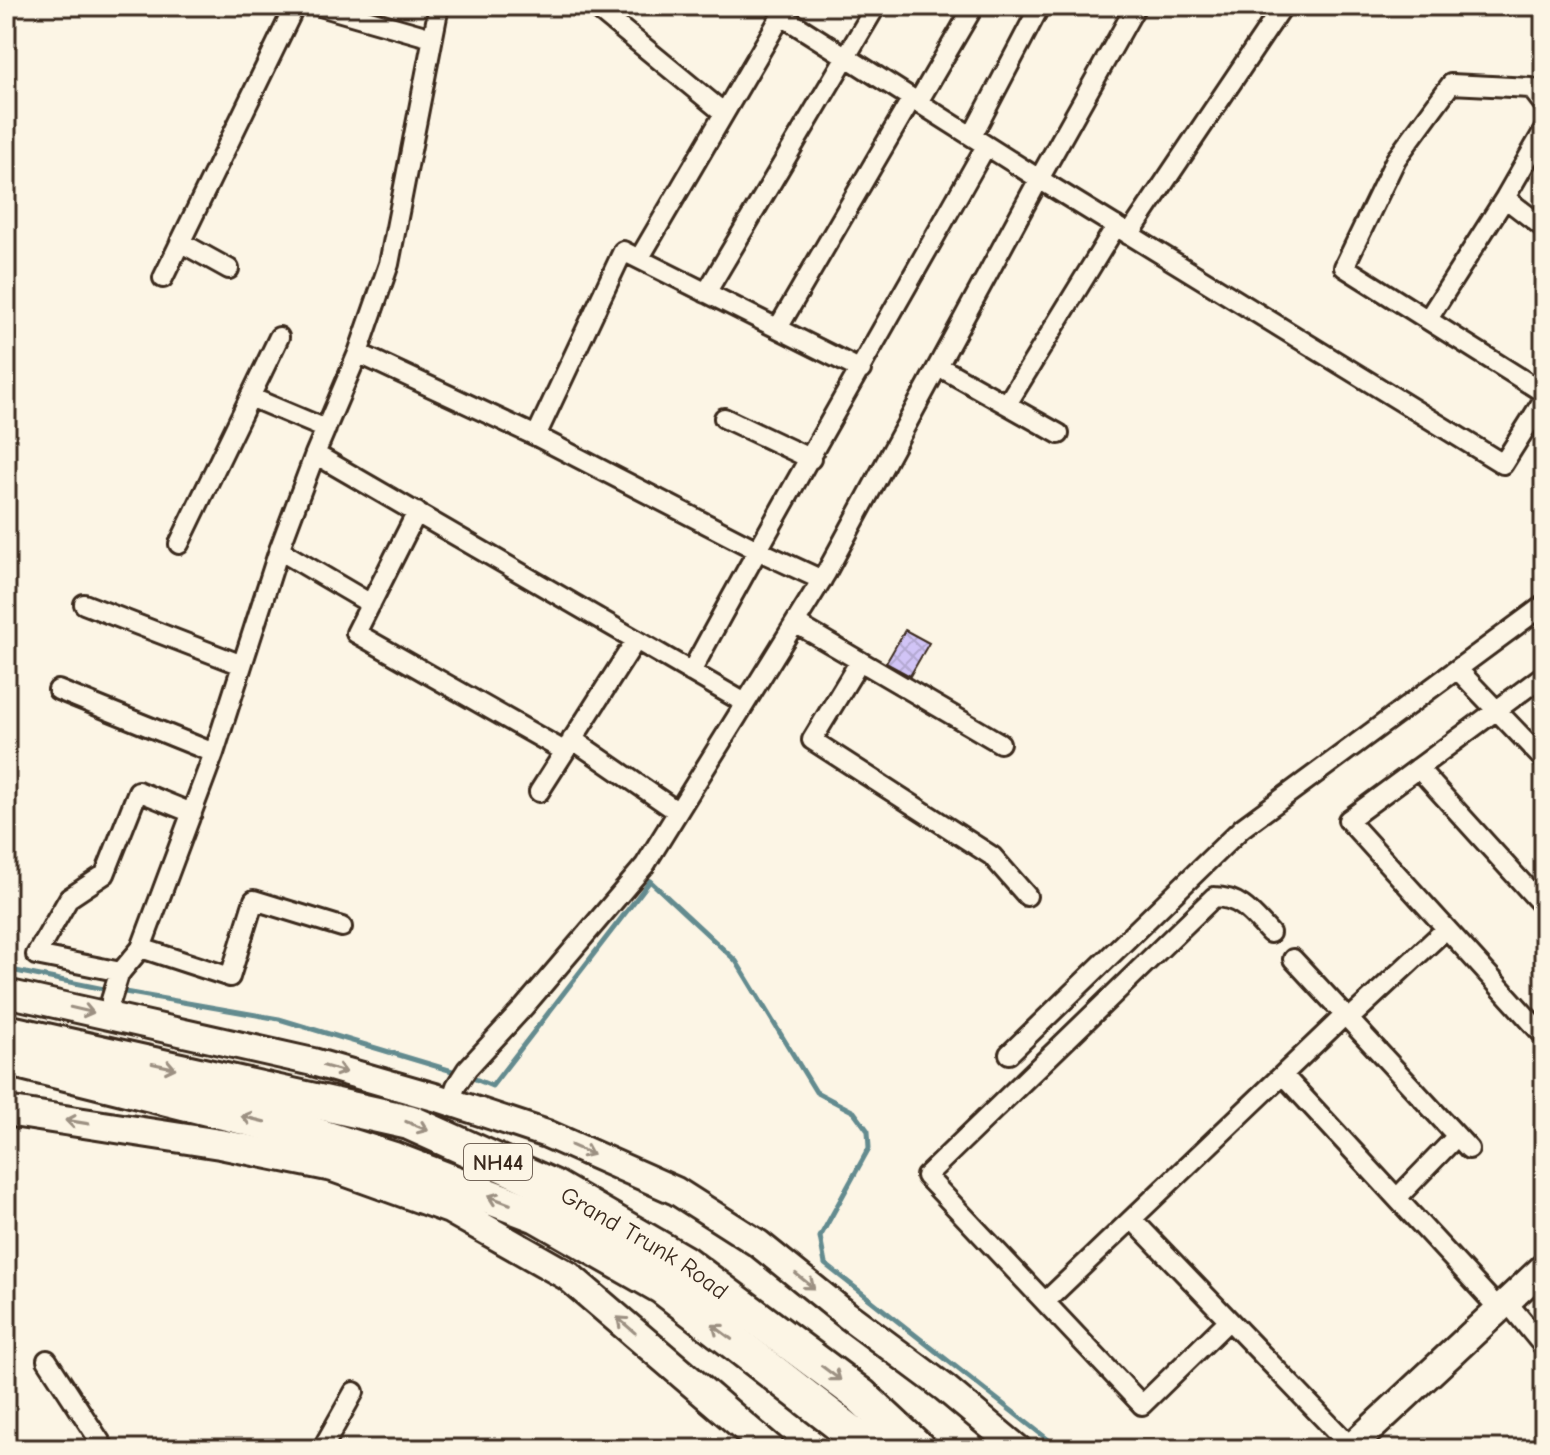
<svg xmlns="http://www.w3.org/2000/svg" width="1550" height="1455" font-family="'Comic Neue',sans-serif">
<defs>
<pattern id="building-cross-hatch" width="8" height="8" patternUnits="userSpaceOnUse" patternTransform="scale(2)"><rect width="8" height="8" fill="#d1c4f6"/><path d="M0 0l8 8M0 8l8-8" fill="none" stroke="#b4a9d2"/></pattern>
</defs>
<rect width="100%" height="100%" fill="#fcf5e5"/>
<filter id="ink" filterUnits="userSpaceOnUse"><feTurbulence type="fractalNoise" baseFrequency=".0125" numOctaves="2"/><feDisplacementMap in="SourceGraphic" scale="16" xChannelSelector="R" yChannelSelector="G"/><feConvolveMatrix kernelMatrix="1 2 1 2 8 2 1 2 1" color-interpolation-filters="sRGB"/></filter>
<g filter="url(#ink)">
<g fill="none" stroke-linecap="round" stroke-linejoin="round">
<path stroke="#638b8f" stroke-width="5" d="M6 969 109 990
M119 991 279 1019 459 1073
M468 1076 492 1086 650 881 736 961 816 1092 854 1112 868 1131 869 1148 820 1237 825 1264 1060 1449"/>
</g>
<path fill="url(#building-cross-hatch)" stroke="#3b2a1e" stroke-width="2" d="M905 630 929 643 910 676 886 663Z"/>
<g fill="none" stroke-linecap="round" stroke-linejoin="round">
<g stroke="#3b2a1e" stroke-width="24">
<path id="street" d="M320 6 432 38
M594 6 724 113
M782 16 1039 179 1503 464 1544 399
M918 102 974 6
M1544 105 1531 88 1451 84 1396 159 1344 267 1544 393
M972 136 1040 6
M1505 198 1544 228
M1129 235 1283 6
M180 242 229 269
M639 259 787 6
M163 278 295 6
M706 293 876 6
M1428 319 1505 198 1544 130
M778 328 912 98
M358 353 536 436 757 550 822 580
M938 366 1059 434
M250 397 326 429
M1007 404 1116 226
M724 418 811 459
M536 436 623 251 861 370
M315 454 745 703
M417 512 356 633 564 751
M179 544 279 337
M279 550 371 604
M84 604 242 665
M795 623 1000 743
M860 661 812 740 992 856 1027 896
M1459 671 1544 760
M691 672C786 495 888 321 986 146
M1544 675 1348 820 1544 1036
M58 690 214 753
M572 739 678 812
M1418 768 1544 907
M539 792 636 640
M141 948 230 977 254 900 342 927
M1293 959 1469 1149
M121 972 36 955 69 898 105 874 138 791 192 813
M111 1000 119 974 141 948 214 753 279 550 315 454 358 353 389 264 439 6
M1349 1019 1446 929
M1009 1054 1242 828 1544 605
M1283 1075 1499 1309
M450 1103 456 1086 467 1069 524 1007 645 865 826 573 1039 179 1136 6
M1397 1198 1457 1136
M1132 1219 1351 1447
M1045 1302 1345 1015
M1507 1302 1544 1347
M1229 1320 1142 1405 926 1176 1214 897C1241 897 1253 915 1270 933
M47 1360 105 1449
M322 1449 354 1392"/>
</g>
<g stroke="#3b2a1e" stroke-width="32">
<path id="secondary" d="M6 993 313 1062 438 1098 547 1134 676 1191 759 1244 847 1315 945 1388 1018 1449
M1349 1449 1544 1267"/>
</g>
<g stroke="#3b2a1e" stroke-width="34">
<path id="primary" d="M6 1111 220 1144 333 1167 450 1209 568 1276 770 1449"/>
</g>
<g stroke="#3b2a1e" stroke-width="40">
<g id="highway">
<path id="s1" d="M6 1032 409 1122 553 1187 684 1263 860 1395 918 1449"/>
<path d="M6 1058 308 1133 394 1160 537 1215 663 1287 872 1449"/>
</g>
</g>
<use href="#street" stroke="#fcf5e5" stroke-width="18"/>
<use href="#secondary" stroke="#fcf5e5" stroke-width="26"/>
<use href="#primary" stroke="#fcf5e5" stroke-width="28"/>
<use href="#highway" stroke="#fcf5e5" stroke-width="34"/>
</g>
<defs><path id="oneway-shaft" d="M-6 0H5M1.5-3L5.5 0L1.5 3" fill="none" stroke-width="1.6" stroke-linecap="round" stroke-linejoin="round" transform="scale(2)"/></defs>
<g stroke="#9c9082">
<use href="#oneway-shaft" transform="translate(82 1010) rotate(13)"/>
<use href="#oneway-shaft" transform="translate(164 1066) rotate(12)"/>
<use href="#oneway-shaft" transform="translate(335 1069) rotate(16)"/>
<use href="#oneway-shaft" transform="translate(253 1119) rotate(-166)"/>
<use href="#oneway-shaft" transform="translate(77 1122) rotate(-171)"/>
<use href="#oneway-shaft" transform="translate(417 1126) rotate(22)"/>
<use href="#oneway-shaft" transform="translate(582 1150) rotate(24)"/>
<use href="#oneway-shaft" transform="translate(499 1200) rotate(-159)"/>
<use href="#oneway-shaft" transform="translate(805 1281) rotate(39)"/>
<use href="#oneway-shaft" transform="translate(626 1325) rotate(-139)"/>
<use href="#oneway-shaft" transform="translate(722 1332) rotate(-143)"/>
<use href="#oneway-shaft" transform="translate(831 1373) rotate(37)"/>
</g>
</g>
<g text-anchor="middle" stroke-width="7" stroke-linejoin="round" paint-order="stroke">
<rect fill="#fcf5e5" stroke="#75675a" stroke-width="2" x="464" y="1144" width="68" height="36" rx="6"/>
<g font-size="22" font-weight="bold" fill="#3b2a1e">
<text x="498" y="1170">NH44</text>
</g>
<g font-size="24" fill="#3b2a1e" stroke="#fcf5e5">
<text dy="8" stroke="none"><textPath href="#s1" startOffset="678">Grand Trunk Road</textPath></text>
</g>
</g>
<rect width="1550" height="1455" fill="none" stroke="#fcf5e5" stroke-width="32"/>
<rect x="16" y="16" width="1518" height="1423" fill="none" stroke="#3b2a1e" stroke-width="3" filter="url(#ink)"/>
</svg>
